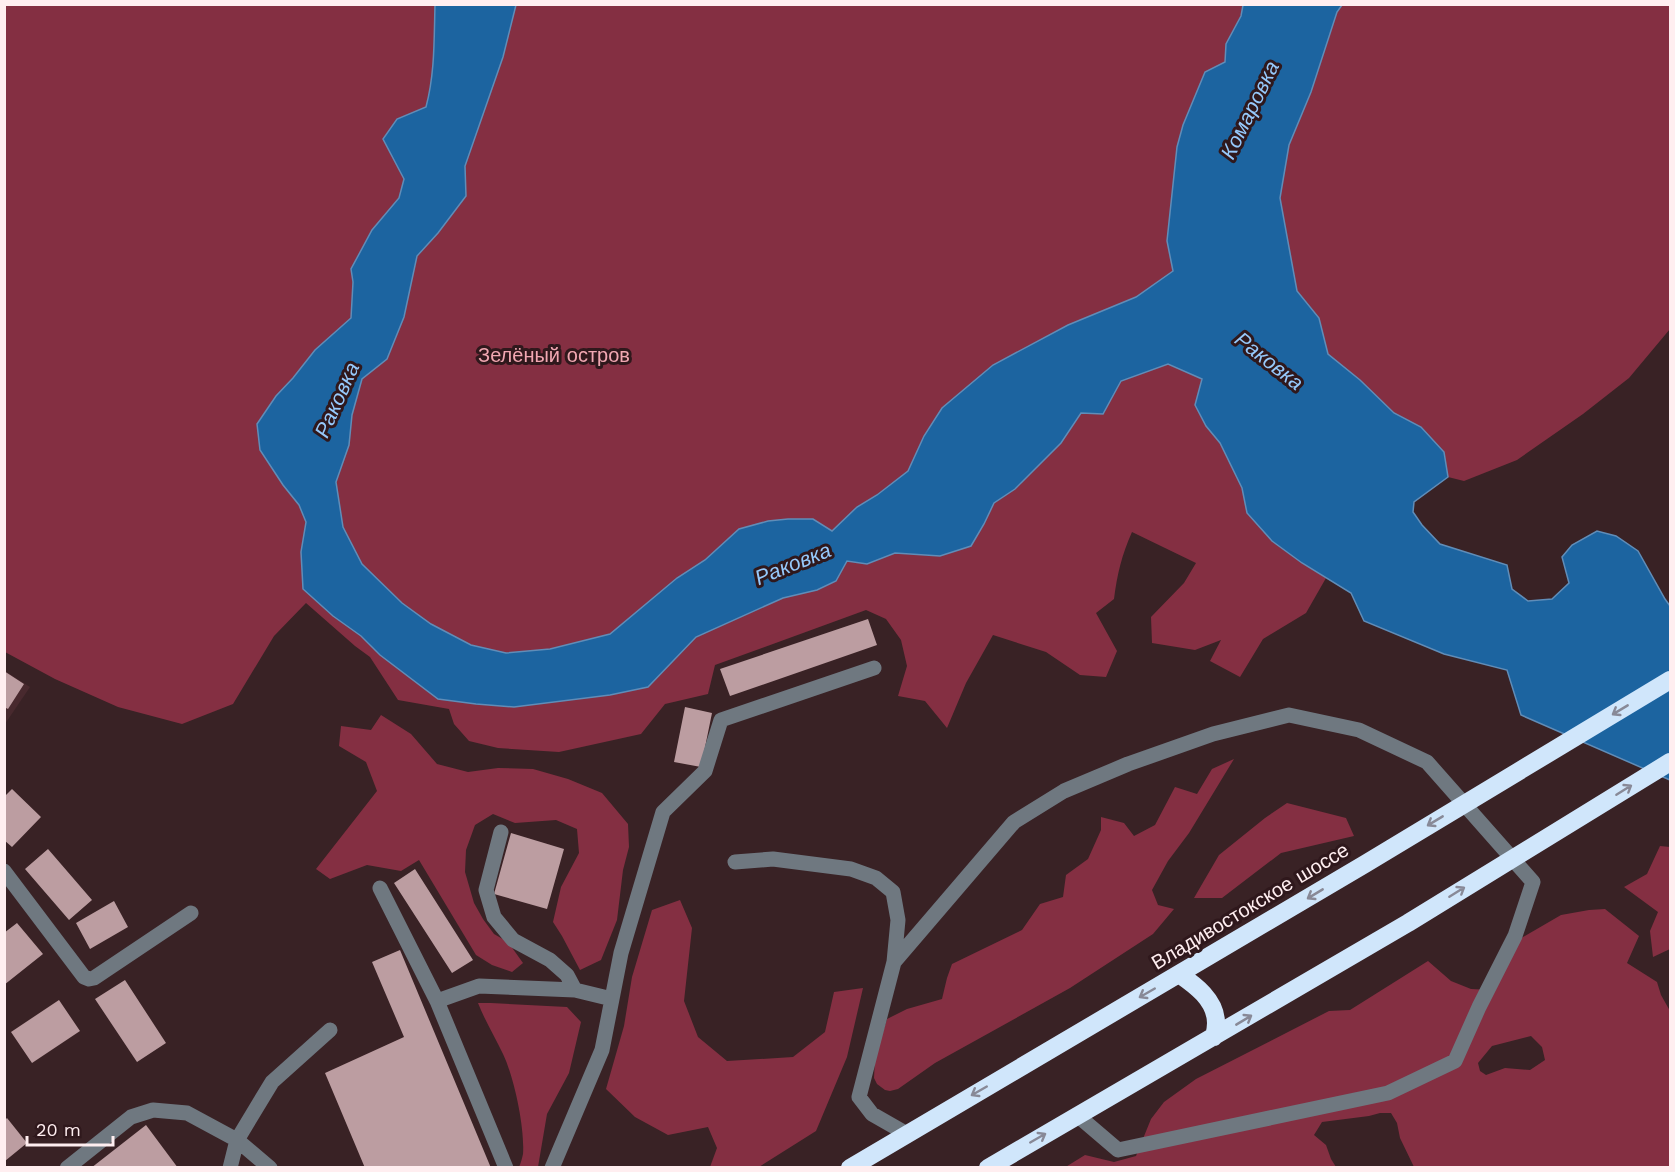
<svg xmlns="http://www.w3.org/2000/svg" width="1675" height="1172" font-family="'Work Sans',sans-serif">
<rect width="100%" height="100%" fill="#392225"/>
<path fill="#48292e" d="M5 671 30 687 5 724Z"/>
<path fill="#842f42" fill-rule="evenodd" d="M4 5H1670V329L1629 378 1583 414 1517 460 1464 481 1448 477 1414 502 1413 512 1326 578 1306 613 1263 639 1240 677 1210 661 1221 640 1195 650 1152 643 1151 617 1184 583 1196 563 1132 532C1122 554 1117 575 1114 599L1096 613 1117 651 1106 677 1080 675 1046 652 993 635 966 683 947 728 925 701 898 696 907 666 901 640 886 619 866 610 715 665 708 694 665 704 641 734 559 752 498 748 469 741 454 724 449 709 398 700 370 657 355 646 306 603 274 636 233 704 182 724 118 707 55 679 5 652Z
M381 715 411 734 437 764 468 772 498 768 533 769 568 779 602 793 628 824 629 847 623 870 617 920 601 960 580 970 562 936 553 922 561 887 579 853 577 829 556 820 515 823 493 814 475 825 466 850 465 872 474 903 483 919 494 934 508 942 523 963 512 972 492 965 476 955 419 860 401 871 367 865 330 879 316 869 377 791 366 762 339 746 341 726 371 730Z
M1234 759 1189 833 1168 861 1152 890 1158 905 1174 909 1153 934 1070 988 935 1063 898 1089 890 1091 885 1090 877 1084 874 1078 875 1058 887 1019 907 1009 942 999 947 978 952 964 1022 930 1040 904 1063 897 1066 875 1088 859 1101 830V817L1124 823 1134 836 1155 825 1175 787 1197 794 1212 769Z
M1287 803 1346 818 1354 836 1281 853 1222 898H1194L1219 855 1265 818Z
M1660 846 1670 847V949L1653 957 1650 931 1658 912 1624 887 1647 874Z
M680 900 692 928 684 1001 698 1037 727 1061 793 1057 825 1032 834 992 863 988 847 1057 816 1131 759 1167H710L717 1148 708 1127 668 1135 635 1117 606 1089 624 1026 632 977 652 910Z
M1605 909 1639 936 1627 963 1657 982 1661 995 1670 1011V1167H1414L1400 1138 1397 1123 1391 1113H1380L1369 1116 1322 1122 1314 1135 1326 1145 1331 1159 1336 1167 1064 1168 1085 1155 1114 1162 1136 1156 1151 1119 1164 1102 1196 1079 1329 1011 1350 1010 1428 961 1451 981 1471 989 1491 990 1518 940 1561 915 1589 910ZM1531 1036 1542 1047 1545 1060 1530 1070 1505 1068 1486 1075 1480 1071 1478 1063 1492 1046Z
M478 1003H491L567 1007 581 1022 569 1073 547 1114 538 1167H519C521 1163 522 1158 523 1154 525 1128 514 1077 503 1054 495 1037 485 1021 478 1003Z"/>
<path fill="#1c64a0" stroke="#608db8" stroke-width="1.5" d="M435 5H516L503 57 465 166 466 196 438 233 417 256 404 317 387 359 362 379 352 415 349 445 336 482 343 527 362 564 402 603 431 624 471 645 506 653 550 649 610 634 677 578 705 560 739 529 768 521 788 519H813L832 531 857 507 877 495 908 471 924 436 942 408 993 365 1068 325 1136 297 1173 271 1167 241 1177 147 1183 125 1205 72 1225 62 1226 44 1241 16 1243 5H1342L1337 12 1311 92 1289 145 1280 198 1297 291 1319 318 1328 354 1360 380 1394 413 1421 427 1444 452 1448 477 1414 502 1413 512 1422 525 1440 544 1507 565 1512 589 1528 601 1552 599 1569 583 1562 557 1572 545 1597 531 1616 536 1638 551 1665 599 1670 606V780L1521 715 1507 670 1444 654 1364 621 1351 593 1302 563 1272 541 1247 513 1242 488 1220 443 1206 426 1195 405 1202 379 1168 364 1121 381 1103 414 1081 413 1061 443 1015 489 994 503 984 524 971 546 940 556 895 553 867 564 847 561 836 581 817 590 783 598 696 637 648 687 610 695 514 707 476 704 438 699 380 655 361 636 333 616 303 589 301 552 306 522 299 505 283 485 260 450 257 424 276 396 293 378 315 350 351 318 353 282 351 269 372 230 399 198 404 179 383 139 397 119 426 107C435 73 434 39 435 5Z"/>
<path fill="#bc9da1" d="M868 619 877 645 730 696 720 669Z
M4 671 24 684 8 709 4 707Z
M685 707 712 713 701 767 674 762Z
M12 789 41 817 12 847 4 840V797Z
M511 833 564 849 547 909 494 894Z
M48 849 92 900 69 920 25 869Z
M415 869 473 960 452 973 394 883Z
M114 901 128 927 90 949 76 923Z
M17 923 43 954 4 985V933Z
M400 950 491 1168H365L325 1073 404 1037 372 962Z
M125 980 166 1043 137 1062 95 999Z
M59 1000 80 1031 32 1063 11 1032Z
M7 1118 27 1143 5 1161V1120Z
M146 1125 178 1168H91Z"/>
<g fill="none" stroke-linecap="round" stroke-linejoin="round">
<path stroke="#6f7880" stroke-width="15" d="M501 832 486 890 494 917 513 940 550 960 567 975 575 990
M735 862 773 859 851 869 876 878 893 892 898 920 894 962
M4 871 84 977 89 979 94 978 191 913
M380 888 437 1001 506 1168
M437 1001 479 986 575 990 612 999
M907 1134 872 1114 859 1097 894 962 1014 822 1064 791 1128 764 1213 734 1289 715 1359 730 1427 762 1533 882 1515 936 1479 1007 1455 1061 1388 1093 1118 1150 1077 1115
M67 1168 131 1117 153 1110 187 1113 237 1140 270 1168
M230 1168 237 1140 272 1082 330 1030
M552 1168 602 1050 621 953 663 812 705 771 721 720 874 668"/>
<path stroke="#d0e6fb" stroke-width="18" d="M1179 974C1195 985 1216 1000 1216 1023 1216 1027 1215 1033 1214 1037
M850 1168 1365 864 1670 680
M988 1168 1408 923 1670 762"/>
</g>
<defs><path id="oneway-shaft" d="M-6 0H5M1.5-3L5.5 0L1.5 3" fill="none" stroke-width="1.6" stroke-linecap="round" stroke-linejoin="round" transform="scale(1.5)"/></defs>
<g stroke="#888997">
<use href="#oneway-shaft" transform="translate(1620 710) rotate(149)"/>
<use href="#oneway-shaft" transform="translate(1624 790) rotate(-32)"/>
<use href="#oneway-shaft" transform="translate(1435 821) rotate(149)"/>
<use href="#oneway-shaft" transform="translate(1457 892) rotate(-32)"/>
<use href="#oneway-shaft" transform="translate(1315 894) rotate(149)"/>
<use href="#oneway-shaft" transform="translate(1147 993) rotate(150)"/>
<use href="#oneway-shaft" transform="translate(1244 1020) rotate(-31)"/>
<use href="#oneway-shaft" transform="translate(979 1091) rotate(150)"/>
<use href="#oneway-shaft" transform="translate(1038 1138) rotate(-30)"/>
</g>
<g text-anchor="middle" stroke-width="6" stroke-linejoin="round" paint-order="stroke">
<g font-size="20" fill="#f1a7b2" stroke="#2f181c">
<text x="554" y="362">Зелёный остров</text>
</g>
<g font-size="20" fill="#ffeef0" stroke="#2f181c">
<text transform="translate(1250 906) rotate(-31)" y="7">Владивостокское шоссе</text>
</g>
<g font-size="21" font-style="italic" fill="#96c9fb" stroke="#2f181c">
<text transform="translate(1250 110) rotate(-64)" y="7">Комаровка</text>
<text transform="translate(1269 361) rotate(38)" y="7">Раковка</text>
<text transform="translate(337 400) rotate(-66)" y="7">Раковка</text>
<text transform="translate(793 564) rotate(-22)" y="7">Раковка</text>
</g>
</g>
<rect width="1675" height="1172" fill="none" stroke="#ffeef0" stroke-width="12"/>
<path d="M27 1136v9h86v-9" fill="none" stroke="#ffeef0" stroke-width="3"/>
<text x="36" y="1136" font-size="18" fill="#ffeef0" stroke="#2f181c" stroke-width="4.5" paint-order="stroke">20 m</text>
</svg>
